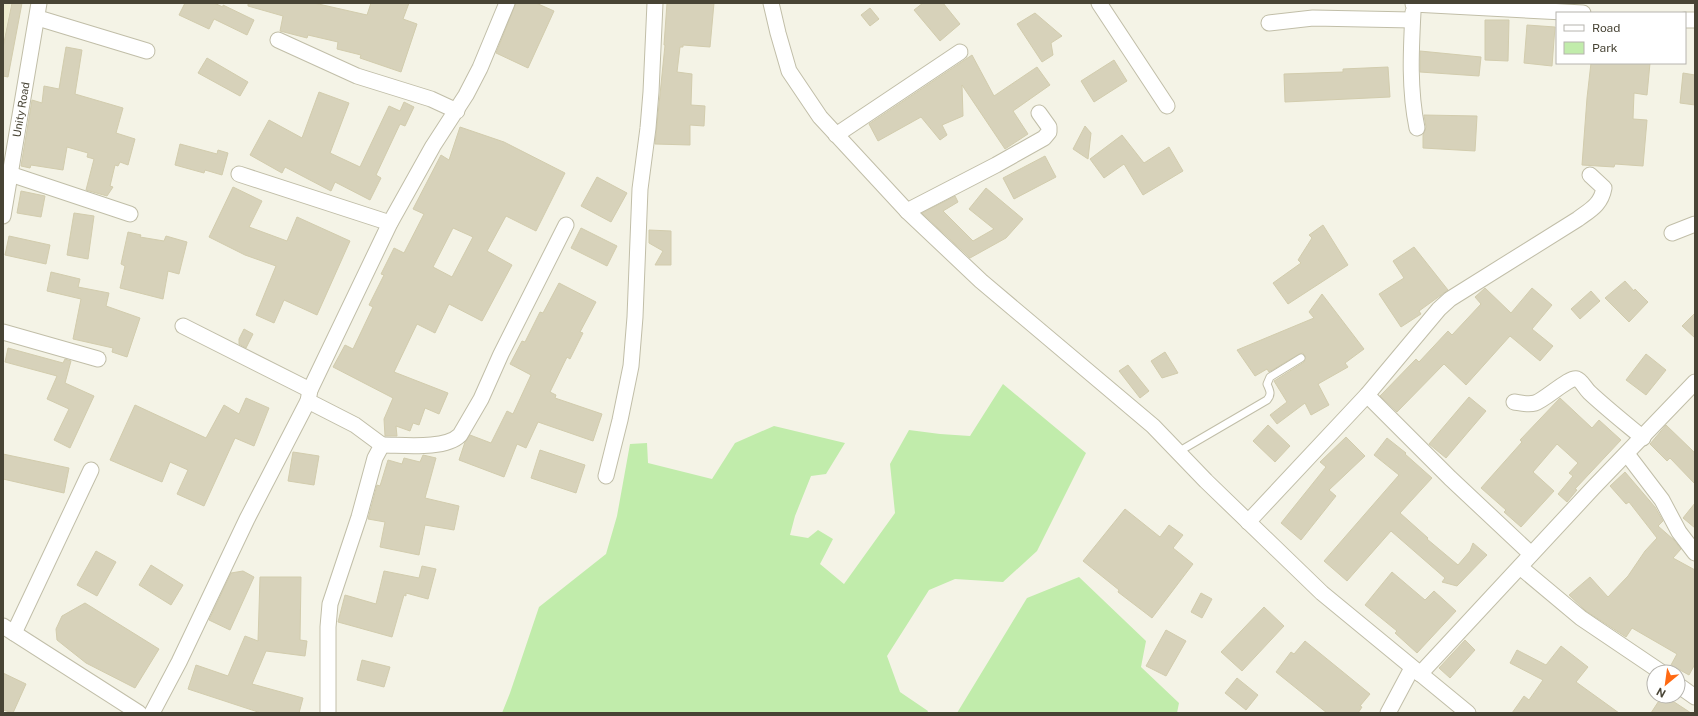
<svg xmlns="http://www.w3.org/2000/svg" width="1698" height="716" font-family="'Public Sans',sans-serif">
<rect width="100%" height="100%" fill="#f4f3e6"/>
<path fill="#efedcf" d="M3 3H11L3 44Z"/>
<path fill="#c1ecab" d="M1003 384 1086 453 1037 551 1003 582 955 579 929 590 887 656 900 692 928 711 927 713H502L510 693 539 607 606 554 617 516 630 444 647 443 648 463 712 479 735 443 774 426 845 443 826 474 811 476 795 516 790 535 808 538 818 530 833 539 820 564 844 584 895 513 890 464 909 430 940 434 970 436Z
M1079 577 1146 641 1141 667 1179 703 1177 713H957L1027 598Z"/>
<path fill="#d7d2ba" stroke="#d2ccad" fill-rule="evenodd" d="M12 3H22L8 77 3 76V47Z
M185 3H214L223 7V5L254 20 247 35 214 19 209 29 179 15Z
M248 3H314L367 15 371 3H409L403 19 417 24 401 72 360 58 361 55 337 49 338 42 308 35 307 38 280 31 283 16 248 6Z
M516 3H536L554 11 528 68 496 53Z
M667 3H714L710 47 683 45V47H680L677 72 692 74 691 105 705 106 704 126 690 125V145L655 144 665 45H664Z
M923 3H943L960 24 940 41 914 10Z
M870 8 879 19 870 26 861 15Z
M1035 13 1062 36 1051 43 1053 55 1042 62 1017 24Z
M1485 20H1509L1508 61 1485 60Z
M1527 25 1555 27 1552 66 1524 63Z
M66 47 82 50 75 94 123 108 116 133 135 139 128 165 120 162 118 166 115 165 110 186 113 187 107 196 86 190 94 159 87 157 88 153 67 147 63 170 31 165 30 168 21 166 32 100 42 103 44 86 59 89Z
M1420 51 1481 57 1479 76 1420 72Z
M972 55 994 96 1037 67 1050 85 1013 111 1028 134 1005 149 962 85 963 116 942 125 947 135 940 140 921 117 878 141 869 124Z
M207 58 248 82 240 96 198 73Z
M1114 60 1127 81 1094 102 1081 81Z
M1591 63H1650L1647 95 1634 93 1633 119 1647 120 1643 166 1615 164 1614 167 1582 165 1587 98Z
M1388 67 1390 97 1285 102 1284 74 1343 72V69Z
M1683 73 1695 75V105L1680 103Z
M319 92 349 103 330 153 360 167 389 106 400 111 404 102 414 107 405 126 400 124 376 175 381 178 370 200 335 182 331 191 285 167 282 173 250 155 269 120 302 138Z
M1424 115 1477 116 1475 151 1423 148V135L1426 127Z
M1085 126 1091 133 1088 159 1073 149Z
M460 127 504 142 565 173 536 231 506 216 487 251 512 265 482 321 449 304 435 333 417 324 394 372 448 393 439 414 425 408 419 425 413 423 410 431 396 426 397 436H385L384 419 393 398 333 367 345 345 353 349 373 307 369 305 384 275 381 274 394 248 404 253 424 214 413 209 441 155 449 160ZM453 228 473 237 452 277 433 267Z
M1122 135 1144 163 1169 147 1183 171 1143 195 1124 164 1104 178 1090 159Z
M180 144 217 154 218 150 228 153 222 175 205 170 204 173 175 165Z
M1045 156 1056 177 1014 199 1003 178Z
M597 177 627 193 611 222 581 206Z
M233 187 262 201 249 227 287 241 297 217 350 241 317 315 284 300 274 323 256 315 276 266 245 255 209 237Z
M986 188 1023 219 1006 238 970 258 922 213 955 196 958 202 943 211 973 241 994 229 969 209Z
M21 191 45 196 41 217 17 213Z
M74 213 94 216 88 259 67 255Z
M1323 225 1348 265 1288 304 1273 283 1301 263 1298 260 1312 238 1309 235Z
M581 228 617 246 607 266 571 248Z
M649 230 671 231V265H655L663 251 649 243Z
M128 232 141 235 140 237 164 241 166 236 187 242 179 274 168 271 163 299 120 288 125 266 121 264Z
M9 236 50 245 46 264 5 255Z
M1414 247 1448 290 1419 311 1421 314 1401 327 1379 294 1404 278 1393 261Z
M51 272 80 279 78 287 109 293 106 306 140 318 127 357 112 352 113 348 73 339 81 299 47 291Z
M1625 281 1634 291 1635 289 1648 302 1629 322 1605 298Z
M559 283 596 302 580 332 583 333 570 359 567 357 550 392 556 395 555 398 602 414 593 441 538 422 526 448 517 444 504 477 459 460 465 442 470 435 491 443 507 411 513 414 531 375 510 364 522 341 525 342 540 312 543 313Z
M1485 288 1511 313 1532 288 1552 305 1532 329 1553 346 1540 361 1510 336 1466 385 1444 364 1397 412 1380 396 1416 359 1419 362 1448 331 1452 335 1481 304 1475 297Z
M1591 291 1600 301 1580 319 1571 309Z
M1322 294 1364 349 1345 363 1348 367 1318 384 1329 405 1311 415 1305 403 1277 424 1270 415 1287 402 1274 381 1304 362 1305 356 1303 353 1299 354 1269 372 1267 369 1255 376 1237 350 1314 318 1309 312Z
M1695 313V338L1682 326Z
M244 329 253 334 246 348 239 344V339Z
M8 348 63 363 65 359 71 361 65 383 94 396 70 448 54 440 69 409 47 399 57 376 5 362Z
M1165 352 1178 373 1162 378 1151 361Z
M1646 354 1666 370 1646 395 1626 380Z
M1128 365 1149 391 1140 398 1119 371Z
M1469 397 1486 411 1446 458 1429 444Z
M246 398 269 408 254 446 235 438 204 506 177 494 188 470 170 462 162 482 110 460 135 405 206 438 224 405 239 414Z
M1560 398 1592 428 1599 420 1621 440 1575 489 1577 490 1567 502 1558 494 1573 476 1569 473 1578 463 1557 444 1533 472 1554 491 1521 527 1504 512 1506 510 1481 488 1522 442 1520 440Z
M1268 425 1290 446 1275 462 1253 441Z
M1666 425 1695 453V484L1670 458 1667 461 1650 444Z
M1346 437 1365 456 1329 490 1336 496 1301 540 1281 523 1326 467 1320 462Z
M1387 438 1406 453 1405 454 1432 478 1400 513 1428 538 1427 539 1458 565 1470 551 1473 543 1487 555 1457 586 1442 582 1445 578 1391 531 1347 581 1324 561 1399 475 1374 455Z
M540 450 585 465 576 493 531 478Z
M293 452 319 456 314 485 288 481Z
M3 454 69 468 64 493 3 479Z
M423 455 436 458 425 498 459 506 454 530 425 525 419 555 380 547 385 522 368 519 377 485 380 486 388 460 402 464 404 458 420 462Z
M1625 472 1655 507 1663 521 1658 526 1674 540 1681 549 1673 558 1695 570V664L1689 675 1671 665 1677 654 1632 628 1626 637 1586 611 1569 595 1590 577 1608 597 1628 576 1645 551 1657 538 1629 502 1626 504 1610 486Z
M1695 503V528L1683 518Z
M1125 509 1160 537 1169 525 1183 535 1173 548 1193 564 1152 618 1118 592 1119 590 1083 561Z
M96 551 116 562 97 596 77 585Z
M151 565 183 585 171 605 139 585Z
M422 566 436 569 428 599 406 593V596L404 595 392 637 338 622 345 595 376 604 384 571 419 578Z
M243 571 254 577 230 630 209 620 231 573Z
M1392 572 1425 600 1434 591 1456 611 1417 653 1395 633 1397 631 1365 605Z
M260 577H301L300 640 307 641 305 656 266 651 252 684 303 698 299 713H261L188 689 196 665 228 676 245 636 258 641Z
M1201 593 1212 599 1202 618 1191 612Z
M85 603 159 649 135 688 86 663 57 640 56 629 62 616Z
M1264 607 1284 626 1242 671 1221 652Z
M1166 630 1186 641 1166 676 1146 666Z
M1465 640 1475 650 1450 678 1439 668Z
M1305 641 1370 694 1360 706 1362 707 1358 713H1327L1276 672 1291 652 1294 654Z
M1561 646 1588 667 1576 682 1619 713H1512L1524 696 1529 700 1543 680 1510 663 1517 650 1546 665Z
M362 660 390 667 384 687 357 680Z
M3 673 26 684 13 713 3 710Z
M1237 678 1258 695 1246 710 1225 693Z
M1662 696H1665L1691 713H1651Z"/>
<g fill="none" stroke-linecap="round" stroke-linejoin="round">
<g stroke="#c1bea8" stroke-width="9">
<path id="lane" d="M1178 452 1267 400C1272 394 1270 391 1267 384L1270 377 1301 358"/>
</g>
<g stroke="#c1bea8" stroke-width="17">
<g id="street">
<path d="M771 3 778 33 789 71 820 117 907 211 981 281 1153 426 1206 481 1322 593 1468 713"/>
<path d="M1099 3 1167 106"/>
<path d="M1413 4 1583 13"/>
<path d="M1413 12C1411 51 1409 89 1417 128"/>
<path d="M38 18 147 51"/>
<path d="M1685 20H1695"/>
<path d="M1269 23 1313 18 1412 20"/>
<path d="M278 40 357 76 431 99 457 111"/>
<path d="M836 135 960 52"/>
<path d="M10 174 130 214"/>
<path d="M239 174 390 223"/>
<path d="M907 211 996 165 1044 138 1049 132V127L1039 113"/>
<path id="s1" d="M3 216 39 3"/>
<path d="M1672 233 1695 224"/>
<path d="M183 326 310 390"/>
<path d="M3 332 98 359"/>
<path d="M1367 395 1450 478 1531 554"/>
<path d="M1514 402C1521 403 1528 405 1535 403 1545 400 1570 376 1577 379 1581 380 1585 388 1589 392 1606 408 1625 423 1643 438"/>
<path d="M382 445C403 445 445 450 460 435L481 399 501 354 566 225"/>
<path d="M1627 454 1662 500 1679 532 1695 553"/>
<path d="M606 476 620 420 631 366 635 317 640 189 648 128 651 92 655 3"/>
<path d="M1248 522 1367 395 1439 309 1450 299 1578 219C1590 210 1601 205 1604 188L1590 175"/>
<path d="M1520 567 1581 618 1661 672"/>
<path d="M3 626 139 713"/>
<path d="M14 633 91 470"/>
<path d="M1420 674 1593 488 1695 382"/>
<path d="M1678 685 1695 697"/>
<path d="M152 713 179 662 247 519 308 401"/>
<path d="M328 713V627L330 604 359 517 375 458 382 445 355 425 308 401 310 390 390 223 433 146 466 95 480 68 507 3"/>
<path d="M1388 713 1412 668"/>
</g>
</g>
<use href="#lane" stroke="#fff" stroke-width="7"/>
<use href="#street" stroke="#fff" stroke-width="15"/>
</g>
<g text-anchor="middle" stroke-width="4" stroke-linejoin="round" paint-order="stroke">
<g font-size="11" fill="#484435" stroke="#fff">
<text dy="4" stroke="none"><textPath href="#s1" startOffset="108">Unity Road</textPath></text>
</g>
</g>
<rect width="1698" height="716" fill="none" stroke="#484435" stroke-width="8"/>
<rect x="1556" y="12" width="130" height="52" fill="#ffffff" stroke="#b6b4ae"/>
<rect x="1564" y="25" width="20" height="6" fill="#ffffff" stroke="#b6b4ae"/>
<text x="1592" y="32" font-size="12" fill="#484435">Road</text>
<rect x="1564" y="42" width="20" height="12" fill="#c1ecab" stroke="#b6b4ae"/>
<text x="1592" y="52" font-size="12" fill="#484435">Park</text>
<g transform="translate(1666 684) rotate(209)"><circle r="19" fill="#ffffff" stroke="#b6b4ae"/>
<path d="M0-3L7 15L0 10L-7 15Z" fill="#ff6912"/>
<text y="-6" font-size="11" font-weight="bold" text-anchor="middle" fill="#484435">N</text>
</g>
</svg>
